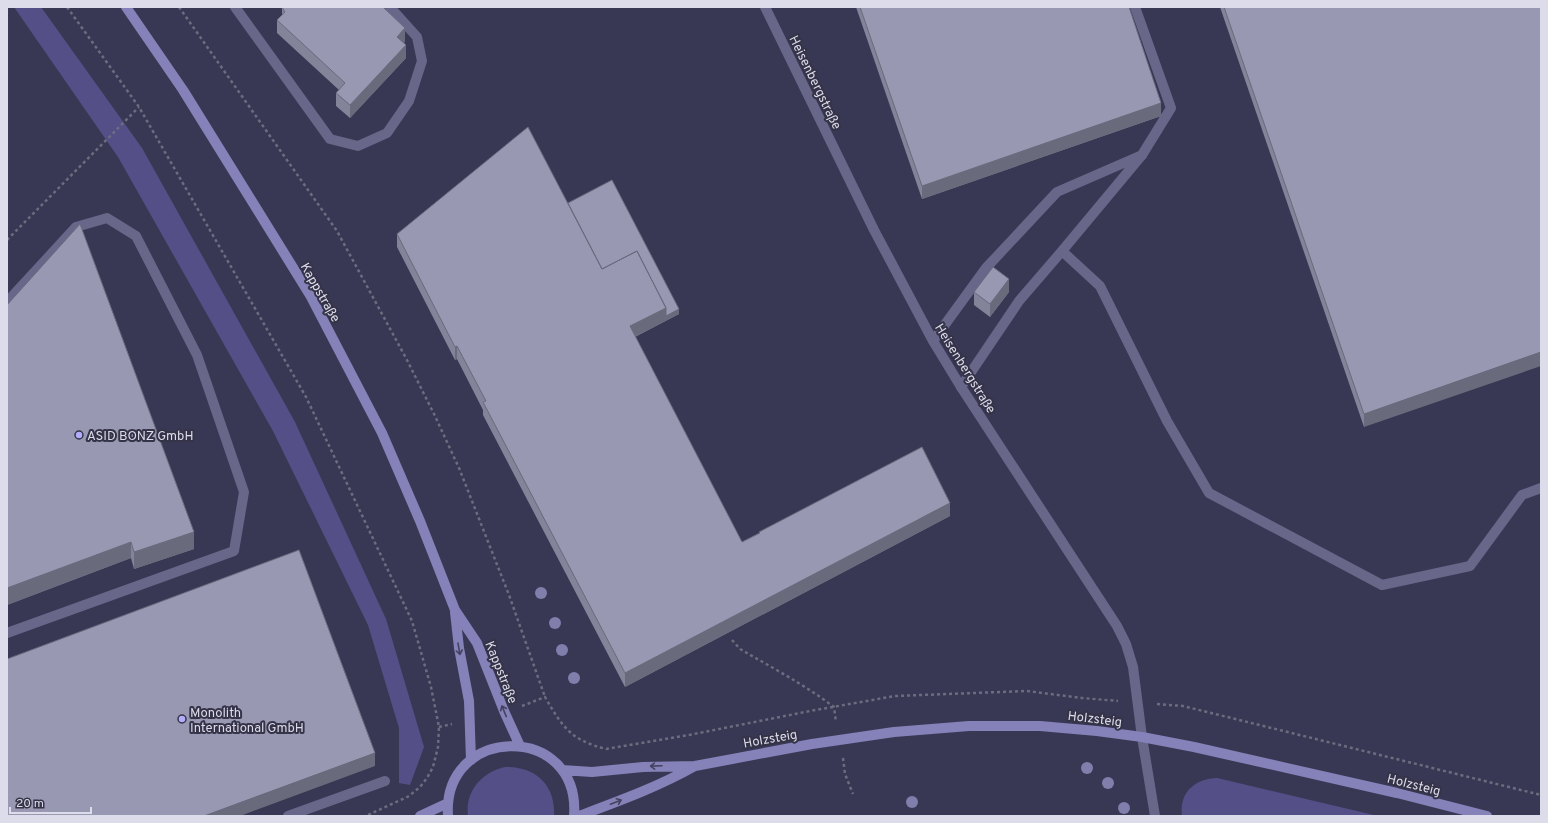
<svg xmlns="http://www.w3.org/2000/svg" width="1548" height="823" font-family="Overpass,sans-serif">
<rect width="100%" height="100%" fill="#343348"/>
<path fill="#393854" d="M7 7H1541V816H7Z"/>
<path fill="#544f87" d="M14 7H41L142 148 295 422 386 619 424 747 410 785 399 783V728L368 625 273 431 118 157Z
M505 767C535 766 556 785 554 816H468C465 791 482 772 505 767Z
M1217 778 1378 816H1182C1179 792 1195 779 1217 778Z"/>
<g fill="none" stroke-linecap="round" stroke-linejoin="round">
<path stroke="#6d6c7f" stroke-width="2.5" stroke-dasharray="3 3" stroke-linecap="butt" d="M67 7 139 107 306 397 412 621 431 687 439 727 438 747 433 767 427 778 420 787 409 796 366 816
M179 7 337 231 407 360 435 416 459 468 509 595 545 697
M7 240 139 107
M732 640 740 649C771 667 805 685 834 707L836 722
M1157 704 1183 706 1541 795
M522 706 545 697C563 728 571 740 606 749L689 735 810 711 895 696 1027 691 1082 698 1118 701
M439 727 452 724
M843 758 845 774 853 794"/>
<path stroke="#68678a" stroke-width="10" d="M235 7 330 139 358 146 387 133 409 101 422 61 417 37 390 7
M1062 251 1142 155
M7 302 76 227 107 218 136 236 197 355 244 492 234 551 7 633
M961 387 1019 301 1062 251 1100 286 1167 421 1209 493 1382 585 1470 566 1522 495 1541 488
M288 816 385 781"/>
<path stroke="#68678a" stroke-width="10" d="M765 7 874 230 933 341 961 387 1117 626 1126 644 1133 667 1142 737 1155 816
M933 341 986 268 1057 192 1142 155 1171 108 1135 7"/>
<path stroke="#8582b9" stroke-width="10" d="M126 7 183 90 310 295 382 433 420 521 455 610 477 643 504 711 520 746
M455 612 459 648 469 701 471 760
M562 770 592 772 643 767 695 766 812 744 894 732 969 726H1040L1097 731 1142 737 1194 747 1397 793 1487 816
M420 816 448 803
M448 816C442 724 581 722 574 816
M579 816C619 801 658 787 695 766"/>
</g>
<g fill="#807eab">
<circle cx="541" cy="593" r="6"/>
<circle cx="555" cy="623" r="6"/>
<circle cx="562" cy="650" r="6"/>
<circle cx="574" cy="678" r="6"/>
<circle cx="1087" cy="768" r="6"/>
<circle cx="1108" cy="783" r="6"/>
<circle cx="912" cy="802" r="6"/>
<circle cx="1124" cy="808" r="6"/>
</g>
<path fill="#838399" d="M281 7H383L405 41 404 43 406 58 350 118 336 106V93L339 90 277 33V20L282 15V9Z
M856 7H1129L1161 116 922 199Z
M1220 7H1541L1364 427Z
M568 203 679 314 635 337 742 542 759 533V532L950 516 625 687 483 415V410L457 359 455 360 397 247V234Z
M974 292H1009L990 317 974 305Z
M7 305 194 549 134 569 131 558 7 605Z"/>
<path fill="#6a6a7d" d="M405 28V41L397 50V37Z
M406 45V58L350 118V105Z
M1161 103V116L922 199V186Z
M1009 279V292L990 317V304Z
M666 308 679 309V314L630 339V326Z
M457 346V359L455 360V347Z
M1541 352V366L1364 427V414Z
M950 503V516L625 687V673Z
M194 532V549L134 569V552Z
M131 542V558L7 605V588Z
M375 753V766L240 816H204Z"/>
<path fill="#9898b2" stroke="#6a6a7d" d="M283 7H383L405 28 397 37 406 45 350 105 336 93 345 83 277 20 285 12 283 9Z
M860 7H1129L1161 103 922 186Z
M1224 7H1541V352L1364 414Z
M528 127 602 269 637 251 666 308 630 326 742 542 760 533 759 532 922 447 950 503 625 673 483 402 486 401 457 346 455 347 397 234Z
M612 180 679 309 666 316V308L637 251 602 269 568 203Z
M80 224 194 532 134 552 131 542 7 588V305Z
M993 267 1009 279 990 304 974 292Z
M299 550 375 753 204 816H7V659Z"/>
<defs><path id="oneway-shaft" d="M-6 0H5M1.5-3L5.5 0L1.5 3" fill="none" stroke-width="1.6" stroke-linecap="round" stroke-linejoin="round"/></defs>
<g stroke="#44435f">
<use href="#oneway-shaft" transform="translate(459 649) rotate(80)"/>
<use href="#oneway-shaft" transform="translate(504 711) rotate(-112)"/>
<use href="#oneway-shaft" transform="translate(656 766) rotate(178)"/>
<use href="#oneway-shaft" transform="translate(616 802) rotate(-21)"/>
</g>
<g fill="#b2adfa" stroke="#343348" stroke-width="1.5">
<circle cx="79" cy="435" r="4"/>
<circle cx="182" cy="719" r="4"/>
</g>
<g text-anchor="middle" stroke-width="4" stroke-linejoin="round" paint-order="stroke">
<g font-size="13" fill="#dcdcea" stroke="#343348">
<text transform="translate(816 82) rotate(64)" y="5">Heisenbergstraße</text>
<text transform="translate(321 292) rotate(60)" y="5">Kappstraße</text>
<text transform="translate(966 368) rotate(58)" y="5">Heisenbergstraße</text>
<text transform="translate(502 672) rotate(68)" y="5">Kappstraße</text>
<text transform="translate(1095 718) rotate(7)" y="5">Holzsteig</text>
<text transform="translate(770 738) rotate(-10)" y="5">Holzsteig</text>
<text transform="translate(1414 784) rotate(14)" y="5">Holzsteig</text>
</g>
<g font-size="13" fill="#dcdcea" stroke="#343348" text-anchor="start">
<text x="87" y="440">ASID BONZ GmbH</text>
<text x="190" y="717">Monolith<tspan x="190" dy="15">International GmbH</tspan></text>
</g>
</g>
<rect width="1548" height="823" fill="none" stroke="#dcdcea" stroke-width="16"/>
<path d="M10 807v6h81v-6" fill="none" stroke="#dcdcea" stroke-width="2"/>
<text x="16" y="807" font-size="12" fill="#dcdcea" stroke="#343348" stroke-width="3" paint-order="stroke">20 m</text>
</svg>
